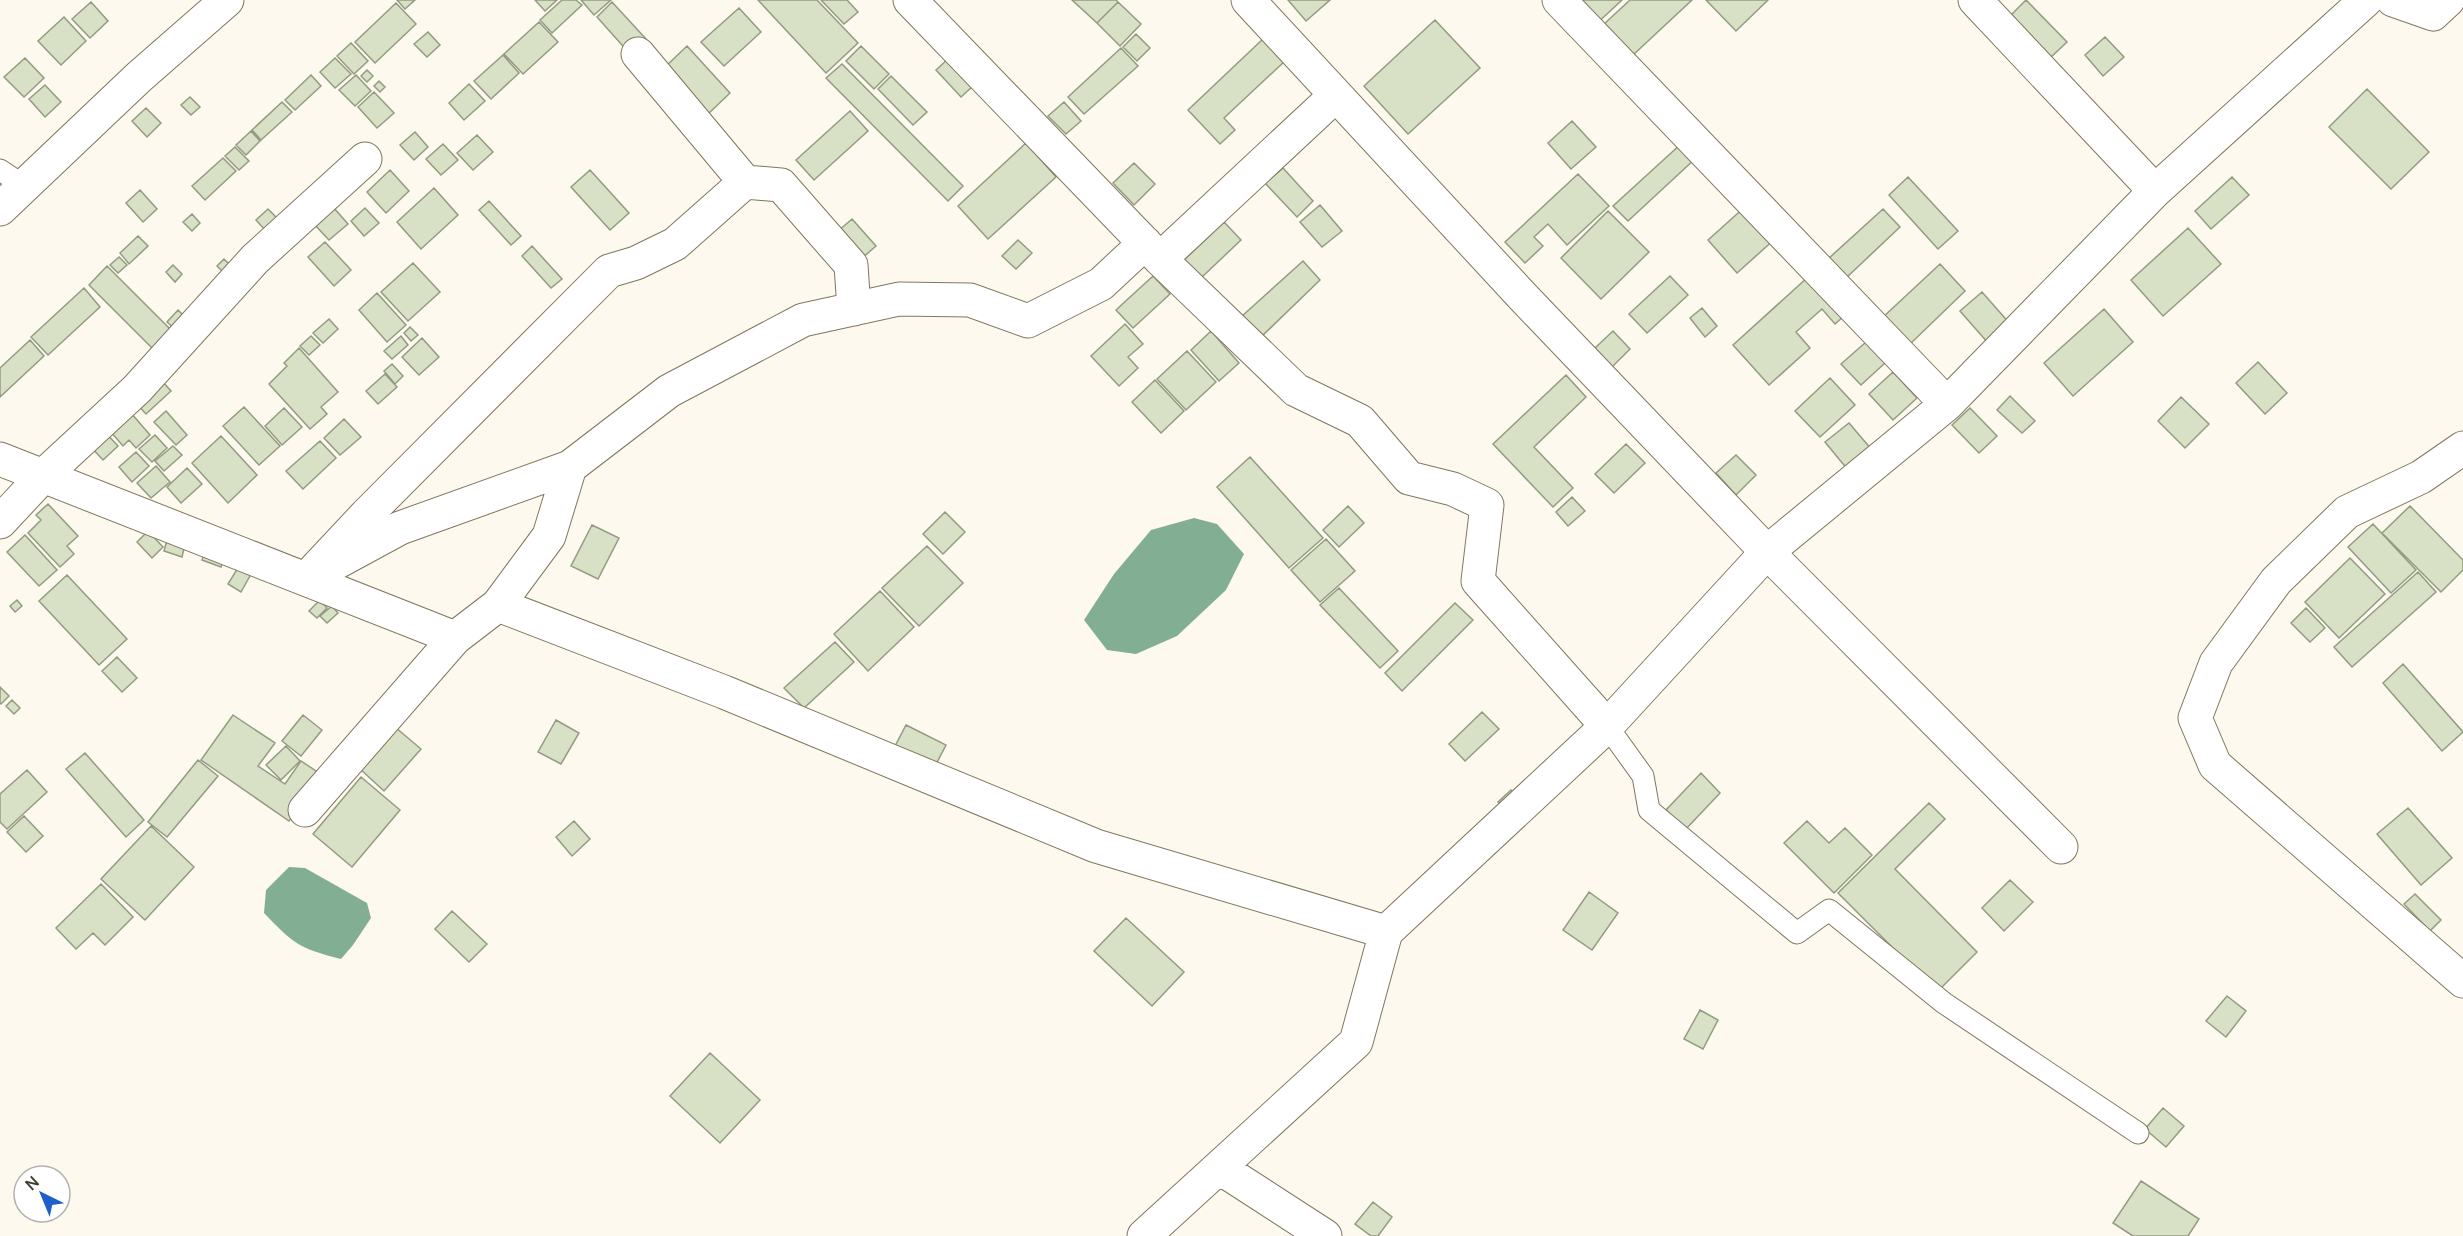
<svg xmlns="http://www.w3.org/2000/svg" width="2463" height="1236" font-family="Manrope,sans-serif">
<rect width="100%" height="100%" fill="#fdf9ee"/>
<path fill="#82af93" d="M1194 518 1217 524 1244 554 1226 590 1177 636 1136 654 1107 650 1084 620 1114 574 1151 530Z
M289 867 305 868 367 903 371 918 353 945 341 959C298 948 294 944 264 913L266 890Z"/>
<path fill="#d8e1c6" stroke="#939b81" stroke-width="1.5" d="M397 0H415L405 9Z
M535 0H557L545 11Z
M562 0H576L582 5 552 33 540 20Z
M581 0H611L594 15Z
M758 0H817L858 43 826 73Z
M821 0H847L858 12 844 24Z
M1072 0H1116L1118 2 1097 23Z
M1288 0H1330L1306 21Z
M1568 0H1622L1593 27Z
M1630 0H1692L1632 56 1603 25Z
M1706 0H1768L1736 31Z
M2026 0 2067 42 2048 60 2008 18Z
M91 2 108 21 90 38 72 19Z
M612 2 646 39 630 54 597 17Z
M1118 2 1141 24 1120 46 1097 23Z
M396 3 416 24 375 63 355 42Z
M739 8 761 32 724 66 701 42Z
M64 17 86 41 61 65 38 41Z
M1435 20 1480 68 1408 134 1364 86Z
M539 22 558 42 523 74 504 54Z
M428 32 440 45 427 57 414 44Z
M1136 34 1150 48 1137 61 1123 47Z
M1265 37 1286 60 1224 118 1235 130 1220 144 1188 110Z
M2105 37 2124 57 2103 76 2085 55Z
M351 43 368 61 354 74 337 56Z
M687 46 730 93 706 116 663 69Z
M861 46 889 74 874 89 846 61Z
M1121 48 1138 66 1084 114 1068 97Z
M503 55 519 73 491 99 474 81Z
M25 58 44 78 24 97 4 77Z
M335 58 351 74 335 88 320 72Z
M949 58 973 86 961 97 936 70Z
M842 64 963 186 948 201 826 78Z
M367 70 373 76 367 82 361 76Z
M311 75 321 86 295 110 285 100Z
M356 75 371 91 355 106 339 90Z
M891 76 927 112 913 125 878 89Z
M379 81 385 87 380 92 374 86Z
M469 84 485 101 464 120 449 103Z
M45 85 61 102 45 117 29 99Z
M2367 89 2429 152 2391 189 2329 127Z
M374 92 394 113 377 128 358 107Z
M190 97 200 107 191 115 181 105Z
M282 102 292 112 261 140 252 130Z
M1064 102 1081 121 1066 134 1048 116Z
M146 108 161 123 147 137 132 121Z
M850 111 868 131 814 180 796 160Z
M1572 121 1596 147 1571 169 1548 143Z
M251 131 260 141 246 155 236 145Z
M415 132 428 147 414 160 400 145Z
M477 135 493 152 473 170 457 153Z
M1026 143 1056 177 988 239 958 206Z
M1682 143 1696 158 1628 221 1613 206Z
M443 144 458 160 441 175 426 159Z
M235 147 249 161 239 170 225 156Z
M223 158 236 171 205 200 192 186Z
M1134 163 1155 184 1134 205 1113 183Z
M1283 168 1313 201 1297 217 1265 183Z
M390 170 409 191 386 213 367 192Z
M590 170 629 213 610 230 571 187Z
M1578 174 1609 206 1567 245 1548 224 1534 237 1543 246 1525 263 1505 242Z
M1908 177 1958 231 1938 249 1889 195Z
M2232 177 2249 195 2211 229 2195 211Z
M434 188 458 215 421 249 397 222Z
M140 190 157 209 143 222 126 203Z
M489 201 521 236 511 245 479 210Z
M1320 205 1342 231 1322 247 1300 222Z
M1747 205 1776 238 1737 273 1708 240Z
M333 207 348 224 329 240 314 224Z
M365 208 379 223 364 236 351 221Z
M268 209 277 218 265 230 256 220Z
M1883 209 1900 227 1846 278 1828 259Z
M1608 211 1649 252 1601 299 1561 258Z
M192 214 200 223 192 231 183 222Z
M852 219 876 246 861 259 837 232Z
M1224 222 1241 240 1201 278 1184 260Z
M2188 228 2221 264 2163 316 2131 280Z
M138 236 148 246 129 264 120 253Z
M1018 240 1032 253 1016 269 1002 256Z
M325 242 351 270 334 286 308 257Z
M532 246 562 279 551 288 522 256Z
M119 257 127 265 118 273 110 265Z
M224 259 235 270 228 277 217 266Z
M1303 261 1320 280 1260 338 1241 317Z
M413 263 440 292 408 321 381 292Z
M1940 264 1965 291 1907 347 1881 319Z
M173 265 182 274 175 282 166 272Z
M107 266 177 336 159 355 89 285Z
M1153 276 1170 294 1133 328 1116 310Z
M1670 276 1688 295 1647 333 1629 314Z
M1808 277 1844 316 1835 324 1822 309 1796 332 1810 348 1769 385 1733 345Z
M84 288 100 307 48 355 31 337Z
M1982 292 2011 325 1989 344 1960 311Z
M377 293 406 325 387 342 359 310Z
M1702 308 1717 326 1705 337 1690 318Z
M2104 309 2133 342 2073 396 2044 363Z
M178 310 190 322 179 333 167 322Z
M329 319 338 329 323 343 313 333Z
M1125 324 1143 344 1128 357 1138 368 1119 386 1091 356Z
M410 327 418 335 411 341 404 333Z
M1211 331 1239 363 1219 381 1191 350Z
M1613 331 1630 349 1612 367 1595 348Z
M311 336 320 345 309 355 300 346Z
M401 336 408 345 392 359 384 351Z
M422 338 439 357 419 375 402 357Z
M30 340 44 356 0 397V368Z
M1866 342 1885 363 1861 385 1841 364Z
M299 348 338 392 321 407 327 414 310 429 269 384 287 366 284 363Z
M1187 351 1216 382 1186 410 1157 379Z
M2258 362 2287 393 2265 414 2236 383Z
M392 364 403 376 395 384 384 371Z
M1893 372 1917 398 1893 420 1869 394Z
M385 374 397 387 378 404 366 391Z
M1566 375 1586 397 1534 447 1573 488 1553 507 1493 444Z
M1830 378 1855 405 1820 437 1795 411Z
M161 380 171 391 146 414 136 403Z
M1155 380 1184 411 1161 433 1132 402Z
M2010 396 2035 421 2022 433 1997 410Z
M2181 397 2209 424 2185 448 2158 421Z
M244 407 280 446 259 465 223 426Z
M284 408 302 427 282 445 265 426Z
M1970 408 1997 436 1979 453 1952 425Z
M166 411 187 435 176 445 154 422Z
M131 413 150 435 136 448 129 440 123 446 111 432Z
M344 419 361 437 340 455 324 438Z
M1849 423 1872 450 1848 470 1825 442Z
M103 430 118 446 103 460 88 444Z
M155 435 167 448 152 462 139 449Z
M221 436 257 475 228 503 192 463Z
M320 441 336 458 303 489 286 471Z
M1626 444 1645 463 1614 493 1595 474Z
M173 446 182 455 164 471 155 461Z
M136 452 149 466 132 482 119 467Z
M1736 455 1756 475 1736 495 1716 473Z
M1250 457 1323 538 1289 568 1217 487Z
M156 466 170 482 151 498 137 483Z
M187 468 202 484 181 503 167 487Z
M1572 497 1585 511 1568 526 1556 512Z
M48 504 78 536 67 546 74 554 60 567 28 533 41 520 36 515Z
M1348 506 1364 523 1339 547 1323 530Z
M2410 506 2463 560V570L2441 592 2382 533Z
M945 512 965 532 943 554 923 534Z
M2373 524 2416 570 2391 593 2348 547Z
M592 525 619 538 598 579 571 566Z
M148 531 163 547 152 558 137 542Z
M25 535 57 570 39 586 7 552Z
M1326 539 1355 571 1320 602 1291 570Z
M167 540 185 544 182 557 164 551Z
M927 546 963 583 919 626 882 588Z
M206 549 225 556 221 567 202 560Z
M2350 558 2385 594 2339 638 2305 602Z
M239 566 251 574 241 592 228 584Z
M2418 572 2436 592 2352 667 2334 647Z
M67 575 127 639 99 665 39 601Z
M1339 588 1398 651 1380 668 1320 605Z
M880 591 914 627 868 671 834 634Z
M17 600 22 606 15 612 10 606Z
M320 600 327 608 317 618 309 611Z
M1455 603 1473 620 1402 691 1385 673Z
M332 606 338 613 327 623 320 616Z
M2306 608 2325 628 2310 642 2291 623Z
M835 642 854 662 804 708 784 688Z
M117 657 137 678 122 692 102 671Z
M2403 664 2463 732 2442 751 2383 683Z
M0 687 9 696 1 704 0 703Z
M12 700 20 708 14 714 6 706Z
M1482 712 1499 729 1465 761 1449 744Z
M233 715 275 743 258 766 285 784 301 761 322 775 289 821 201 760Z
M303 715 322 730 301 756 282 741Z
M556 720 579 733 561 764 538 752Z
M906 725 946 745 932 772 892 752Z
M395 727 421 749 384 791 359 768Z
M286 746 300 761 281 780 266 765Z
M85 753 144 820 126 837 66 769Z
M198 760 218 776 167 837 148 822Z
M27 770 47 792 7 829 0 822V794Z
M1701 773 1720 793 1686 829 1666 810Z
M361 777 400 810 352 867 313 834Z
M1511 790 1517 796 1505 808 1498 802Z
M1929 803 1945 819 1895 869 1977 952 1937 992 1838 893Z
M2408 808 2452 858 2421 885 2377 834Z
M24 816 43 836 26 852 7 832Z
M574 821 590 839 572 856 556 837Z
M1807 821 1829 843 1845 828 1872 855 1834 893 1784 843Z
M151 826 194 867 145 920 101 879Z
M2010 880 2033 902 2004 931 1982 908Z
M101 884 133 917 105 945 93 933 76 949 56 928Z
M1589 892 1618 913 1592 950 1563 930Z
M2415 894 2441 920 2430 931 2404 904Z
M452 911 487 944 469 962 435 929Z
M1126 918 1184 972 1152 1006 1094 951Z
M2227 996 2246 1011 2226 1037 2206 1021Z
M1700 1010 1718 1020 1703 1049 1684 1039Z
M710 1053 760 1100 720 1143 670 1096Z
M2163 1108 2184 1126 2166 1147 2145 1129Z
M2141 1181 2199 1219 2188 1236H2133L2113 1223Z
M1373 1202 1392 1217 1378 1236H1371L1355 1224Z"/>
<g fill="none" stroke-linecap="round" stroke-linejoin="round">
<g stroke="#81775e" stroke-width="23">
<path id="lane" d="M0 170 24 186
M1607 726 1643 776 1649 810 1797 933 1829 910 1944 1003 2138 1133"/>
</g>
<g stroke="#81775e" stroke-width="35">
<path id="street" d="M910 0 1160 259 1296 390 1360 421 1409 478 1453 489 1487 505 1478 581 1607 726
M1248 0 1525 299 1767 552 2061 847
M1559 0 1947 404
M1975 0 2155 191
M2393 0 2433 14 2448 0
M638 54 745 182 781 185 851 265 854 309
M745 182 675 244 636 263 609 271 366 515 306 579 400 528 570 467 669 391 803 320 899 299 970 300 1028 321 1101 284 1145 243
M0 209 139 77 227 0
M1160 259 1336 95
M2463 448 2421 477 2347 512 2276 581 2216 663 2195 718 2215 765 2463 981
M0 459 455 638 498 605 724 692 1096 846 1386 932
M0 522 44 475 137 389 255 259 365 159
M498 605 549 536 570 467
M305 810 455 638
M1220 1168 1325 1236
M1144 1236 1356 1042 1386 932 1607 726 1767 552 1947 404 2155 191 2366 0"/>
</g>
<use href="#lane" stroke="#fff" stroke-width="21"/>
<use href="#street" stroke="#fff" stroke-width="33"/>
</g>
<g transform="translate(42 1194) rotate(317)"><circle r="28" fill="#ffffff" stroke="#b3b1ad" stroke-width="1.5"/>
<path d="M0-4.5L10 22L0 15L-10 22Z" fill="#1e60cb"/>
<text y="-9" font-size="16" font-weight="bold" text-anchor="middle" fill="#403c31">N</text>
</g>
</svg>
